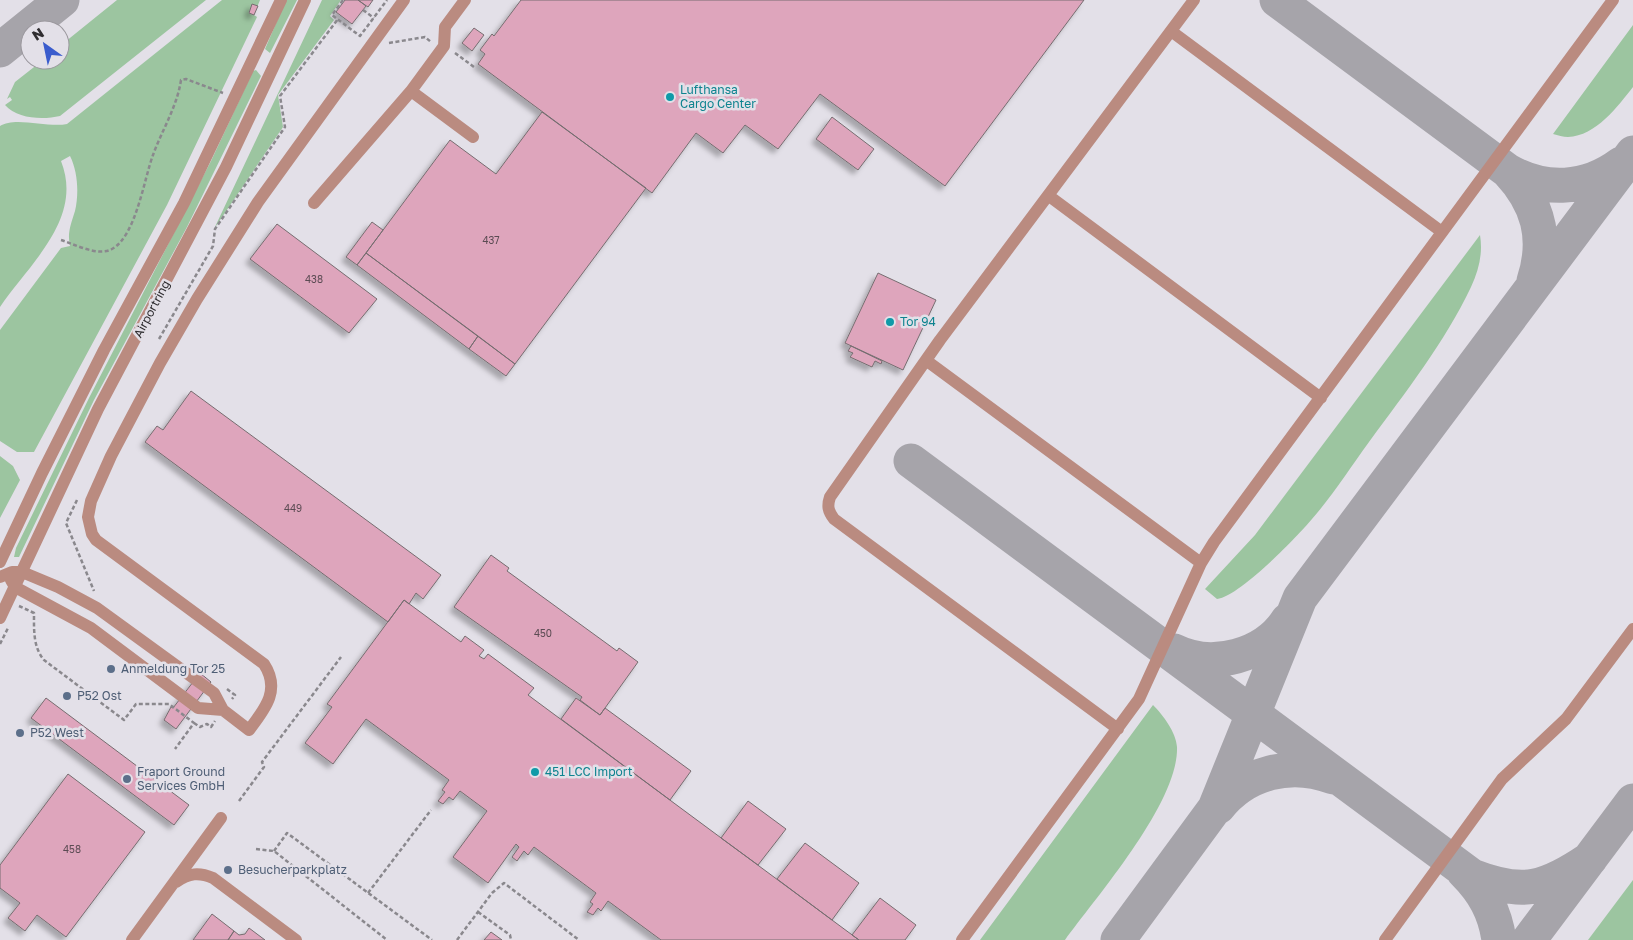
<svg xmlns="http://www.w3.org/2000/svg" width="1633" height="940" font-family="'Golos Text',sans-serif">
<defs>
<filter id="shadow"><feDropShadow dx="-4.5" dy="4.5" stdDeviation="2.5" flood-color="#0004"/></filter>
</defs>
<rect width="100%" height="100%" fill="#e3e0e8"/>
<path fill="#9cc5a0" d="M117 0H206L60 116C43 120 17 119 5 105L12 100 10 97 7 99 15 82 43 60H60V46Z
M222 0H260L254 15 257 17 167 205 34 452H17L0 441V330L61 248 70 246C67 233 71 224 75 211 79 194 78 172 70 156L61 161C84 219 29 264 0 307V126C15 116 48 128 67 124Z
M286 0H297L270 53 265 49Z
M322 0H341L330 16 334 20 278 95 283 127 214 229Z
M1633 25V87C1618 106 1596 136 1568 137 1563 137 1558 135 1553 134Z
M256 70 261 76 187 227 94 400 19 557H14L16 548 89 398 211 161 253 71Z
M1480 235C1483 253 1479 270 1471 287 1445 342 1405 393 1369 442 1350 468 1333 495 1312 519 1296 538 1240 596 1217 599L1205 589 1255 535Z
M0 456 13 466 20 480 0 518Z
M1153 705C1163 715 1176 732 1177 747 1179 802 1097 896 1065 940H980Z
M1633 880V940H1588Z"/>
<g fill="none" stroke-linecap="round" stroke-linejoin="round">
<path stroke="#a6a4aa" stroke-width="35" d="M1277 0 1508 171C1538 203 1548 238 1534 281
M0 50 62 0
M1508 171C1545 192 1586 190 1621 164
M911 461 1472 876C1523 896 1546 889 1590 859
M1174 651C1212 670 1265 656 1288 620
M1218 807C1246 772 1291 761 1333 777
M1464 872C1484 892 1495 912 1499 940
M1118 940 1215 808 1300 598 1633 153
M1529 940 1633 801"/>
</g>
<path fill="#dea5bc" stroke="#766d70" filter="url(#shadow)" d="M345 0H358L366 6 352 24 336 12Z
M358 0H373L368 7Z
M521 0H1084L945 186 820 94 778 149 745 125 723 153 696 133 652 193 478 64 485 54 480 50 492 34 494 36Z
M252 4 258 6 254 15 249 13Z
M474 28 484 35 472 51 462 43Z
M542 112 646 188 515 364 366 253 450 140 496 174Z
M832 117 874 149 858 170 816 139Z
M372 222 383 230 357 265 346 257Z
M277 224 377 299 349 333 250 259Z
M366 253 478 336 469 349 357 265Z
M878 273 936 300 903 370 845 343Z
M478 336 515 364 506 376 469 349Z
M851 346 882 361 881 364 875 361 872 367 850 357 853 353 848 351Z
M191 391 441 575 423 599 416 593 409 604 404 600 388 622 145 442 157 426 163 430Z
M491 555 509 568 507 571 617 651 619 648 638 662 600 715 580 700 582 697 454 607Z
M404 600 461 642 465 636 484 650 479 656 484 659 488 654 534 688 528 695 859 940H661L608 901 601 911 598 908 593 915 587 912 593 904 590 902 596 893 534 847 528 855 524 851 517 861 512 857 519 847 516 844 488 883 453 857 487 811 460 791 453 800 449 797 443 804 438 801 445 792 442 790 449 780 366 719 333 764 305 743 332 707 327 704Z
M200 673 211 682 176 729 164 720 171 707 173 708Z
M46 698 189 805 174 825 31 718Z
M576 698 600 715 605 708 691 771 670 800 561 719Z
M68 774 145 832 66 937 37 915 25 931 8 918 20 903 0 888V865Z
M748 801 786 829 758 865 721 838Z
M805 843 859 883 832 920 777 879Z
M880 898 916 925 905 940H859L852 935Z
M212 914 234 931 228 940H193Z
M249 928 265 940H228L234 931 239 935 245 934Z
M491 932 502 940H484Z"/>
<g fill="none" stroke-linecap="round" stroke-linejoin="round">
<path stroke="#8a888d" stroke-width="2.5" stroke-dasharray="4 2.5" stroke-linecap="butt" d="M343 0 332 15 360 36 387 0
M363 10 374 18
M389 43 425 37 431 42
M455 53 474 67
M61 240C74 244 98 257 112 249 136 236 144 179 153 155 162 130 177 107 181 80L186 79 223 93
M159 339 213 246 215 229 285 127 280 96 338 19
M77 500 66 523 94 591
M19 606 34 613C34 630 33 647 44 660L124 720 136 704H169L194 723 175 749
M0 644 8 628
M227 689 235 695 232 699
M194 723 200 727 207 724 211 727 215 721
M239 801 264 767 262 762 341 657
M256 849 274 851 387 940
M274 851 287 833 432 940
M368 893 431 810
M478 912 510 935 511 940
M457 940 492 893 504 883 579 940"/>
<path stroke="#ba8b80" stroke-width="12" d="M1171 31 1442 232
M411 91 444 46 445 27 465 0
M1049 196 1321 398
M314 203 411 91 473 137
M927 361 1201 563
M0 562 42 473 104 350 184 203 281 0
M0 577 12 572H22L58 587 97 608 214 693 223 710 249 730C265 709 281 690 264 664L96 540 92 534 88 517 91 501 111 456 160 363 197 299 258 202 404 0
M11 580 15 587 91 628 198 708 223 710
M0 618 98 409 226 167 305 0
M1118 729 834 519C828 511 827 506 830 497L940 340 1194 0
M176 882C189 873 199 872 213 878L296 940
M132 940 221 818
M962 940 1139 699 1201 563 1214 542 1613 0
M1385 940 1502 779 1566 719 1633 629"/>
</g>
<g fill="#0f9aa8" stroke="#e3e0e8" stroke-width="2">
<circle cx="670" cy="97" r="5"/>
<circle cx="890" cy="322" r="5"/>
<circle cx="535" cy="772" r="5"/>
</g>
<g fill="#5c6f8a" stroke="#e3e0e8" stroke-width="2">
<circle cx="111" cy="669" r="5"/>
<circle cx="67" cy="696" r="5"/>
<circle cx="20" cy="733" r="5"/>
<circle cx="127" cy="779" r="5"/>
<circle cx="228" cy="870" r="5"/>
</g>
<g text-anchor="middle" stroke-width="5" stroke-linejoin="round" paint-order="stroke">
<g font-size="10" fill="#5b4b53">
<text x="491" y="244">437</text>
<text x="314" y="283">438</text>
<text x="293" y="512">449</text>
<text x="543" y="637">450</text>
<text x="72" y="853">458</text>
</g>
<g font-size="12" fill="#0d838f" stroke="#e3e0e8" text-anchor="start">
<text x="680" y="94">Lufthansa<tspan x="680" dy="14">Cargo Center</tspan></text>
<text x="900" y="326">Tor 94</text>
<text x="545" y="776">451 LCC Import</text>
</g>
<g font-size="12" fill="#2f2d30" stroke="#e3e0e8">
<text transform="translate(152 309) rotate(-62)" y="4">Airportring</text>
</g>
<g font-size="12" fill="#4e5e75" stroke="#e3e0e8" text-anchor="start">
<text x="121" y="673">Anmeldung Tor 25</text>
<text x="77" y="700">P52 Ost</text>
<text x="30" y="737">P52 West</text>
<text x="137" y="776">Fraport Ground<tspan x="137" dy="14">Services GmbH</tspan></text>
<text x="238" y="874">Besucherparkplatz</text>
</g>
</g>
<g transform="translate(45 45) rotate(327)"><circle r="24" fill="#e3e0e8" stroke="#9b989e"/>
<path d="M0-4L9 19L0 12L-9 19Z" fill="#3a5ccd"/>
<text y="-8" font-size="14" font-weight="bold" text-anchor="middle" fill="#2f2d30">N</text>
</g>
</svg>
